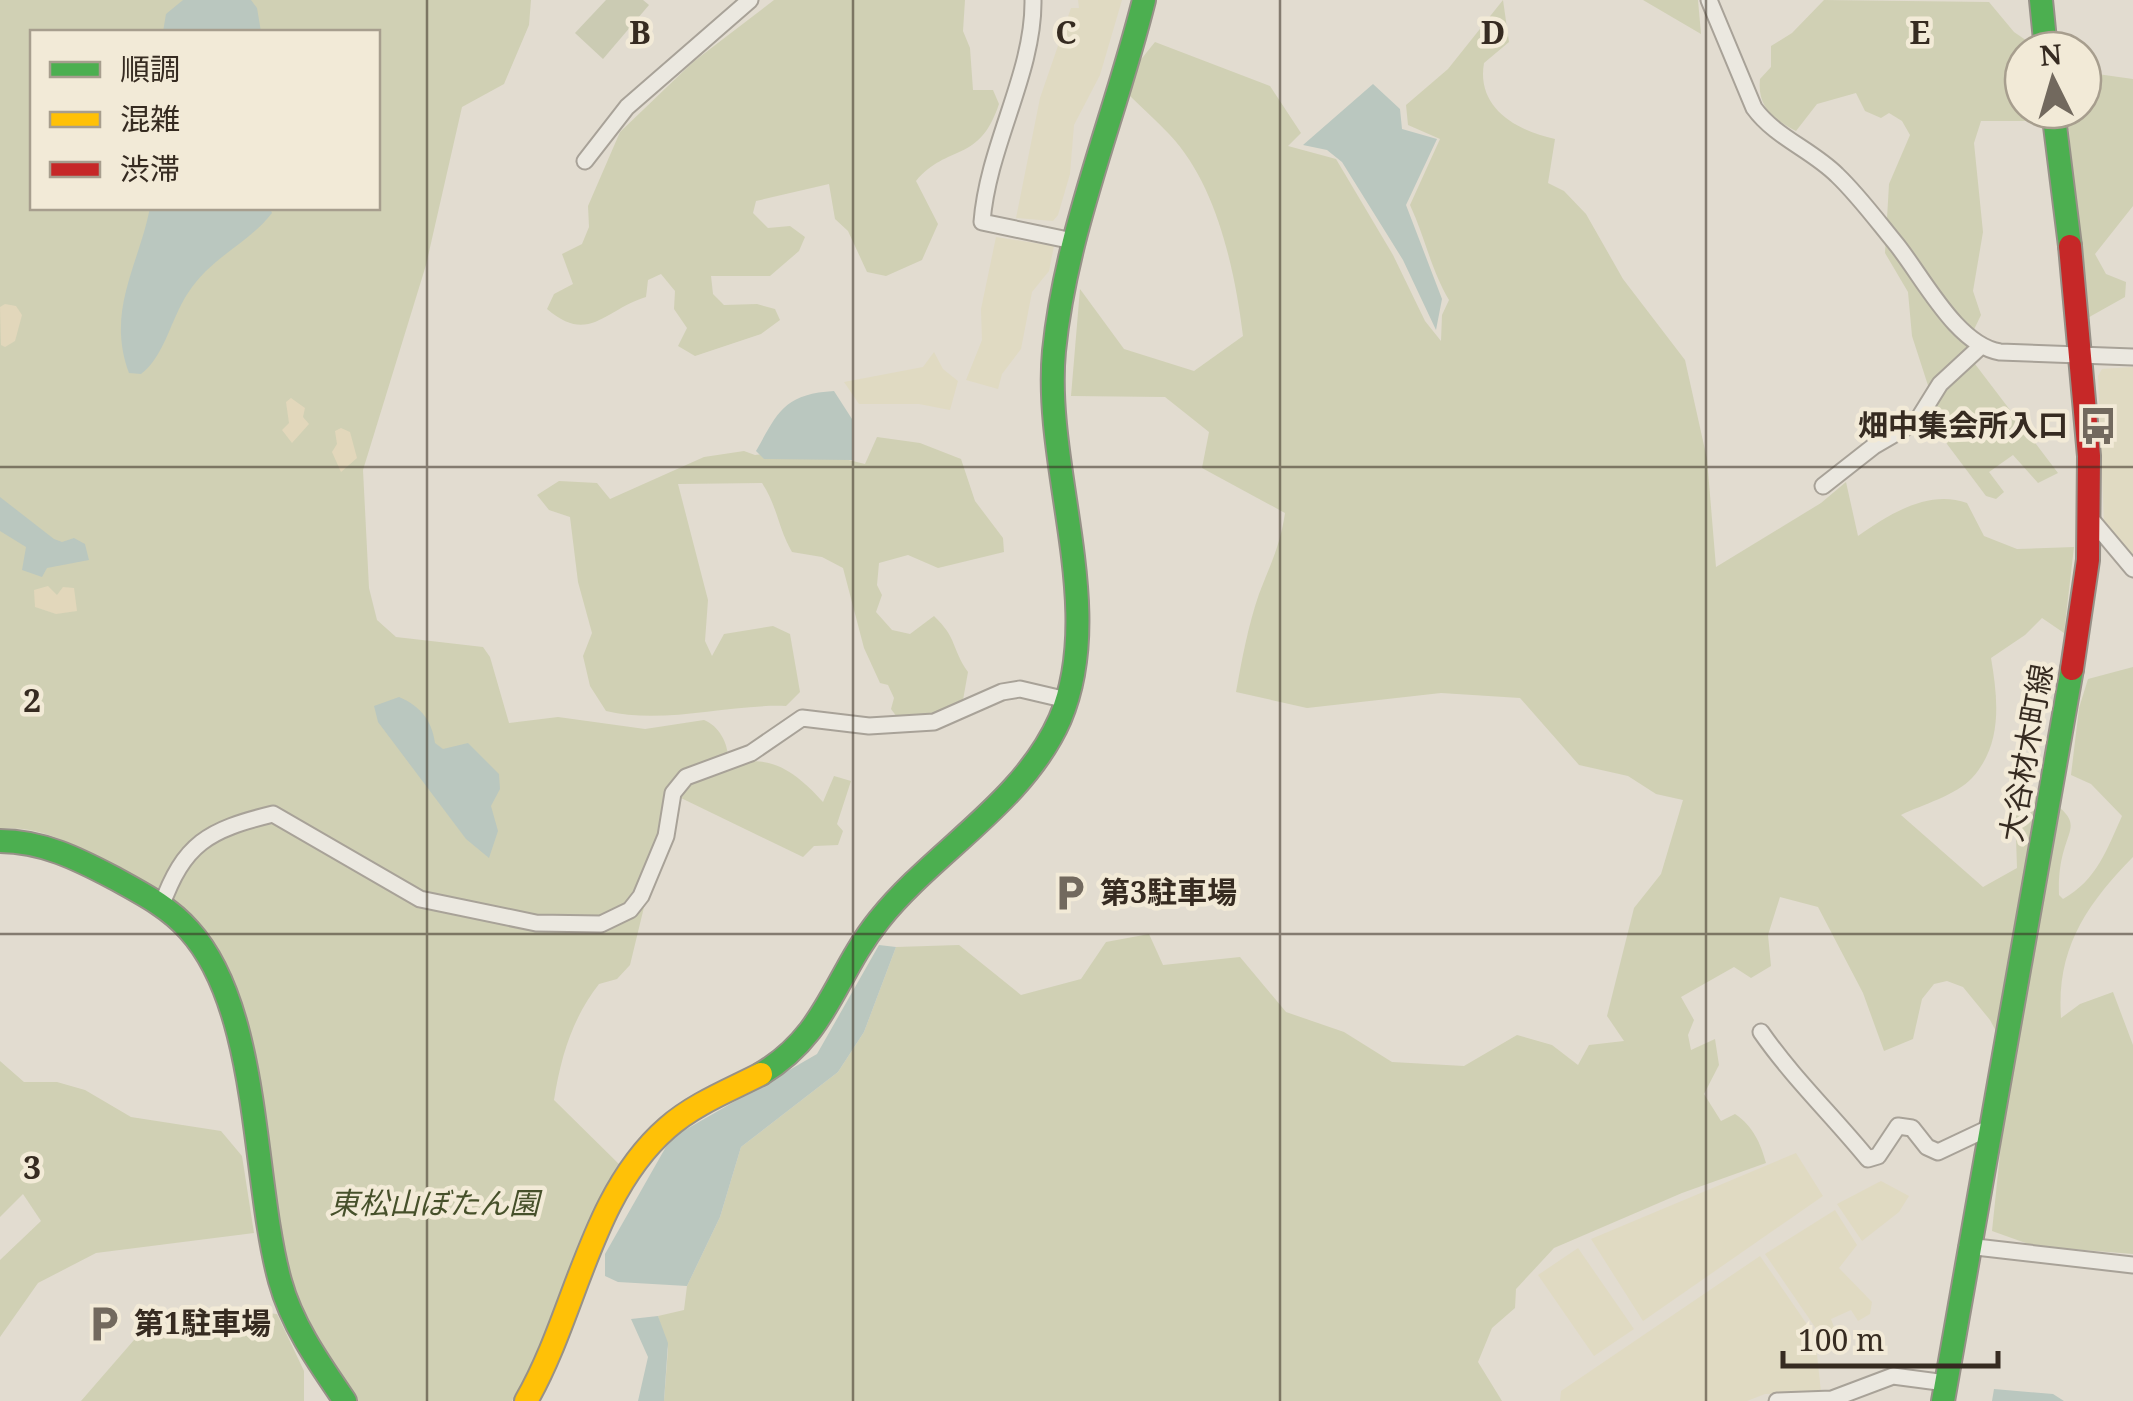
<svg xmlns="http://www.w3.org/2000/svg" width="2133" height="1401" font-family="'Noto Serif','Noto Sans JP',serif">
<rect width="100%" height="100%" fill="#e2dcd0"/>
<path fill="#e0dac2" d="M1078 0H1122L1100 75 1074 125 1070 174 1058 215 1053 221 1016 218 1040 98 1071 8H1079Z
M996 237 1054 246 1049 271 1032 292 1021 349 1002 374 998 389 966 380 982 340 981 309Z
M934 352 943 369 958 381 950 410 919 404H859L844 382 923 367Z
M2133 367V555L2104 524 2098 376 2102 369Z
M1796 1153 1823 1196 1643 1321 1591 1239Z
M1881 1181 1909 1196 1899 1212 1862 1241 1837 1204Z
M1835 1210 1857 1245 1839 1268 1872 1302 1870 1314 1858 1321 1851 1310 1831 1319 1835 1330 1819 1333 1765 1254Z
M1578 1248 1634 1329 1594 1356 1538 1275Z
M1760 1256 1815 1336 1821 1392 1765 1394 1747 1401H1560L1561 1391Z"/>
<path fill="#d0d0b4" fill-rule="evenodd" d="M0 0H531L529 25 504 84 462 107 426 265 363 470 369 588 377 620 396 637 483 647 490 657 509 723 558 717 645 729 704 720C719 726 728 743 728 758L702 778C719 776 732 765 748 762 779 757 805 782 823 802L834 776 851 781 837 824 843 831 838 845 814 846 803 857 681 798 645 903 630 965 617 979 599 984C572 1019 561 1056 554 1100L625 1170 554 1333 512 1401H353L299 1312 284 1256 236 999C222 954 195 917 160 887L157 891C113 868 52 822 0 829ZM32 32H378V208H32Z
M774 0H965L963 31 970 48 973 90H993L999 104C979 164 948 143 916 181L938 224 922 260 886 276 867 272 848 231 835 219 829 184 756 201 753 213 768 228 790 226 805 237 799 251 770 276H711L713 294 724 305 757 304 775 309 780 320 761 334 695 356 678 346 687 328 674 309 675 291 661 274 648 280 646 297C604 310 589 345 547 309L554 294 573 284 562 254 582 244 589 227 588 206 620 132 693 62Z
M1503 0 1509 42 1484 63C1476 108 1517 131 1555 139L1548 183 1564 191 1586 214 1623 279 1685 360 1707 459 1716 567 1821 503 1846 482 1858 536C1889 514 1929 489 1967 503L1984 536 2017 549 2074 547 2064 633 2042 618 2025 635 1991 658C1998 699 2003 744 1972 778 1957 795 1921 805 1901 815L1983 887 2017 868 2014 778C2108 833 2056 814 2059 895L2063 899C2097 880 2107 849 2122 816L2091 784 2071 775 2079 708 2088 679 2133 667V857C2086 905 2056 949 2061 1018L2080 1004 2113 992 2133 1045V1254L2034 1246 1992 1231 2010 1057 1990 1020 1963 987 1947 981 1934 984 1922 999 1913 1039 1884 1051 1863 993 1818 907 1780 897 1768 935 1771 966 1751 978 1734 967 1681 997 1694 1020 1688 1035 1691 1050 1715 1039 1719 1065 1704 1094 1721 1121 1735 1114C1753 1126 1761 1144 1766 1163L1682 1193 1554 1248 1516 1289 1515 1308 1492 1328 1478 1362 1502 1401H664L668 1349 658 1316 684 1310 687 1286 720 1217 741 1147 838 1072 864 1032 896 947 959 945 1021 995 1081 979 1106 942 1149 934 1163 965 1240 957 1286 1012 1344 1032 1392 1062 1464 1066 1517 1035 1552 1045 1578 1065 1589 1045 1624 1041 1607 1016 1634 908 1661 874 1683 800 1656 794 1628 776 1579 765 1520 698 1441 693 1307 708 1236 692C1242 659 1248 626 1259 594 1271 563 1280 546 1285 513L1202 468 1209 432 1165 397 1071 396 1080 289 1124 349 1194 371 1243 336C1235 271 1217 184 1169 134 1157 121 1143 109 1130 96L1134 68 1155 42 1270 86 1301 133 1288 146 1336 159 1393 255 1425 321 1441 341 1442 315 1449 300C1431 270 1425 237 1410 205L1440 139 1408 125 1406 105 1448 69Z
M1643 0H1698L1701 34Z
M1824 0 1989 2 2014 32 2040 50H2023V110H2083V72L2133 79V206L2095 254 2106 274 2126 282 2125 297 2084 320 2069 130 2038 121H1981L1974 143 1983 232 1973 291 1981 315 1967 344 1975 364 2058 473 2038 483 2013 455 1989 472 2004 492 1996 499 1986 496 1947 444 1912 336 1908 292 1885 253 1889 184 1910 135 1902 121 1889 113 1881 118 1865 111 1856 93 1817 104 1796 131C1773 119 1757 107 1760 79L1771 67V46L1792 33Z
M877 437 920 443 961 459 975 501 1003 538 1004 552 938 568 908 555 879 563 877 585 882 595 876 612 892 630 910 634 934 616C958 639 951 648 968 672L963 700 921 718 897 717 891 709 894 698 888 685 880 683 864 648 843 568 822 557 792 552C778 528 777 505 762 483L678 484 708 600 705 641 712 656 724 634 773 626 790 634 800 692 786 706C726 704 664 725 606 711L590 686 583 656 592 633 578 582 570 517 549 510 537 495 559 481 597 483 610 499 704 457 744 451 755 455 803 449 865 464Z
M0 1061 24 1082H57L85 1090 131 1117 221 1131 242 1156 254 1233 96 1253 38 1283 0 1337V1260L41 1221 23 1194 0 1217Z
M229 1309 277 1314 304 1371V1401H81L134 1340 196 1328Z"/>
<path fill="#e2d7bb" d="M5 304 16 306 22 315 15 341 5 347 1 345 0 307Z
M291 398 305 408 303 417 309 424 292 443 282 430 289 423 286 402Z
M341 428 350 432 357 458 341 472 332 452 337 444 335 431Z
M48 586 57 595 63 587 74 588 77 611 56 614 35 607 34 590Z"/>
<path fill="#cbcbb3" d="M606 0H643L649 5 603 59 575 33Z"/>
<path fill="#bac7bf" d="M183 0H251L257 8 261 32H163L166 14Z
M1373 84 1400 109 1402 129 1437 139 1406 205 1442 299 1436 330 1403 260 1342 162 1327 150 1303 145Z
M150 208H270L272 213C248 244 211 257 188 293 171 318 165 356 141 374L129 373C106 311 138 267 150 208Z
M834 391 852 419V460L764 459 756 451C778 412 784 394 834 391Z
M0 497 54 539 62 542 74 538 85 544 89 560 47 568 42 577 22 570 26 547 0 531Z
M399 697C420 706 432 720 435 743L443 749 468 743 499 774 500 789 491 806 498 831 489 858 466 839 378 722 374 706Z
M879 945 896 947 864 1032 838 1072 741 1147 720 1217 687 1286 618 1282 605 1276V1254L671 1138 817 1054Z
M658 1316 668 1343 664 1401H638L648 1357 631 1319Z
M1994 1389 2053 1394 2064 1401H1992Z"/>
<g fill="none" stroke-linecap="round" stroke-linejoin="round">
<g stroke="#a8a298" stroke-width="19">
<path id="street" d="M1033 0C1034 73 988 145 982 222L1073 241
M1709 0 1754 108C1775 137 1812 150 1837 175 1859 196 1878 222 1897 245 1924 279 1957 345 2000 352L2133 357
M585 161 627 107 750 0
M1823 486 1874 446 1917 421 1940 384 1979 348
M2091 519 2133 569
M161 907C184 843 208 830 273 814L420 899 536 923 601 924 630 910 641 896 666 836 673 793 686 777 751 753 802 718 869 726 934 722 1002 692 1020 689 1067 700
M1761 1032C1793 1078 1833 1116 1868 1159L1878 1156 1898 1126 1912 1128 1927 1147 1938 1152 1991 1127
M1967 1246 2133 1265
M1777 1401 1832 1399 1893 1376 1946 1383"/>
</g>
<g stroke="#979188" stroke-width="26">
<path id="fast" d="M2041 0 2046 50
M2053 110 2070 246
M0 841C42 841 78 859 114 878 141 893 169 907 189 930 261 1009 252 1180 280 1281 292 1325 319 1363 345 1401
M761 1074C828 1034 834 976 879 920 934 851 1023 803 1060 719 1107 608 1043 468 1054 351 1066 231 1115 117 1144 0
M1943 1401 2072 669"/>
</g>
<g stroke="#979188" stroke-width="26">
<path id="slow" d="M526 1401C576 1315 590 1195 667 1128 694 1104 730 1090 761 1074"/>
</g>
<g stroke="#979188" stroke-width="26">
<path id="jam" d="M2070 246 2089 456 2088 560 2072 669"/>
</g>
<use href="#street" stroke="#ebe8e0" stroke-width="15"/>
<use href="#fast" stroke="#4caf50" stroke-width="22"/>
<use href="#slow" stroke="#ffc107" stroke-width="22"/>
<use href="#jam" stroke="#c62828" stroke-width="22"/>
</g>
<path fill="none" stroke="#362b21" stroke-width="2.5" stroke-opacity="0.55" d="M427 0V1401M853 0V1401M1280 0V1401M1706 0V1401M0 467H2133M0 934H2133"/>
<defs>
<g id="bus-bare" transform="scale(3)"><path d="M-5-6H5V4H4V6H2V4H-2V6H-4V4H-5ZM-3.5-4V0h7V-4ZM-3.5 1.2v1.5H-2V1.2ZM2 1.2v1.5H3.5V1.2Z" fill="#72695e" stroke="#f2ead7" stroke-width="2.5" paint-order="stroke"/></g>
<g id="parking-bare" transform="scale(3)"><path d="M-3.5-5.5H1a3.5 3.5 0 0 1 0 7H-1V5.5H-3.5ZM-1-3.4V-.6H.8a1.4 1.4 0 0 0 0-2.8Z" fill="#72695e" stroke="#f2ead7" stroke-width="2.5" paint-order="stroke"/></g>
</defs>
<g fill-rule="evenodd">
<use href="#bus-bare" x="2098" y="426"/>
<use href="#parking-bare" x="1070" y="893"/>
<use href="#parking-bare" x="104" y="1324"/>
</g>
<g text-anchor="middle" stroke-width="9" stroke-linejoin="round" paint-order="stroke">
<g font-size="30" font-weight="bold" fill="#362b21" stroke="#f2ead7" text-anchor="start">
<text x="2068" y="436" text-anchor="end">畑中集会所入口</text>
<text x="1100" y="903">第3駐車場</text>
<text x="134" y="1334">第1駐車場</text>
</g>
<g font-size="30" fill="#362b21" stroke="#f2ead7">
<text transform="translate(2027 753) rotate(-80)" y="10">大谷材木町線</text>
</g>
<g font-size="30" font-style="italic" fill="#46502a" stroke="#f2ead7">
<text x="434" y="1214">東松山ぼたん園</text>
</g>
</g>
<g font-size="32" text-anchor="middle" font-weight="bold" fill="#362b21" stroke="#f2ead7" stroke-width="9" stroke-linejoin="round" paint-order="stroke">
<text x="640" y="44">B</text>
<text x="1066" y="44">C</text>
<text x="1493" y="44">D</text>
<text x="1920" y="44">E</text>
<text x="32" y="712">2</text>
<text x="32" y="1179">3</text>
</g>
<rect x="30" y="30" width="350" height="180" fill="#f2ead7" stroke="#a79e8e" stroke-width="2.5"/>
<rect x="50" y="62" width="50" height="15" fill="#4caf50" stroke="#a79e8e" stroke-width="2.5"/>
<text x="120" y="80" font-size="30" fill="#362b21">順調</text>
<rect x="50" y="112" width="50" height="15" fill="#ffc107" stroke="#a79e8e" stroke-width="2.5"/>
<text x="120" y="130" font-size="30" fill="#362b21">混雑</text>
<rect x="50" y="162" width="50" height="15" fill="#c62828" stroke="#a79e8e" stroke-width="2.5"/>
<text x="120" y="180" font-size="30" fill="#362b21">渋滞</text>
<g transform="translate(2053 80) rotate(355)"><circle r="48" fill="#f2ead7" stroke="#a79e8e" stroke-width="2.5"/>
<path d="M0-8L18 38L0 25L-18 38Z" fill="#72695e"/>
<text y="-15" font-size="28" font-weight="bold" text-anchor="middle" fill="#362b21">N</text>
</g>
<path d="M1783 1351v15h215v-15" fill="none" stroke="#362b21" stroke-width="5"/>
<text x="1798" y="1351" font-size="30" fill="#362b21" stroke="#f2ead7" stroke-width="8" paint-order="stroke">100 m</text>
</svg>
